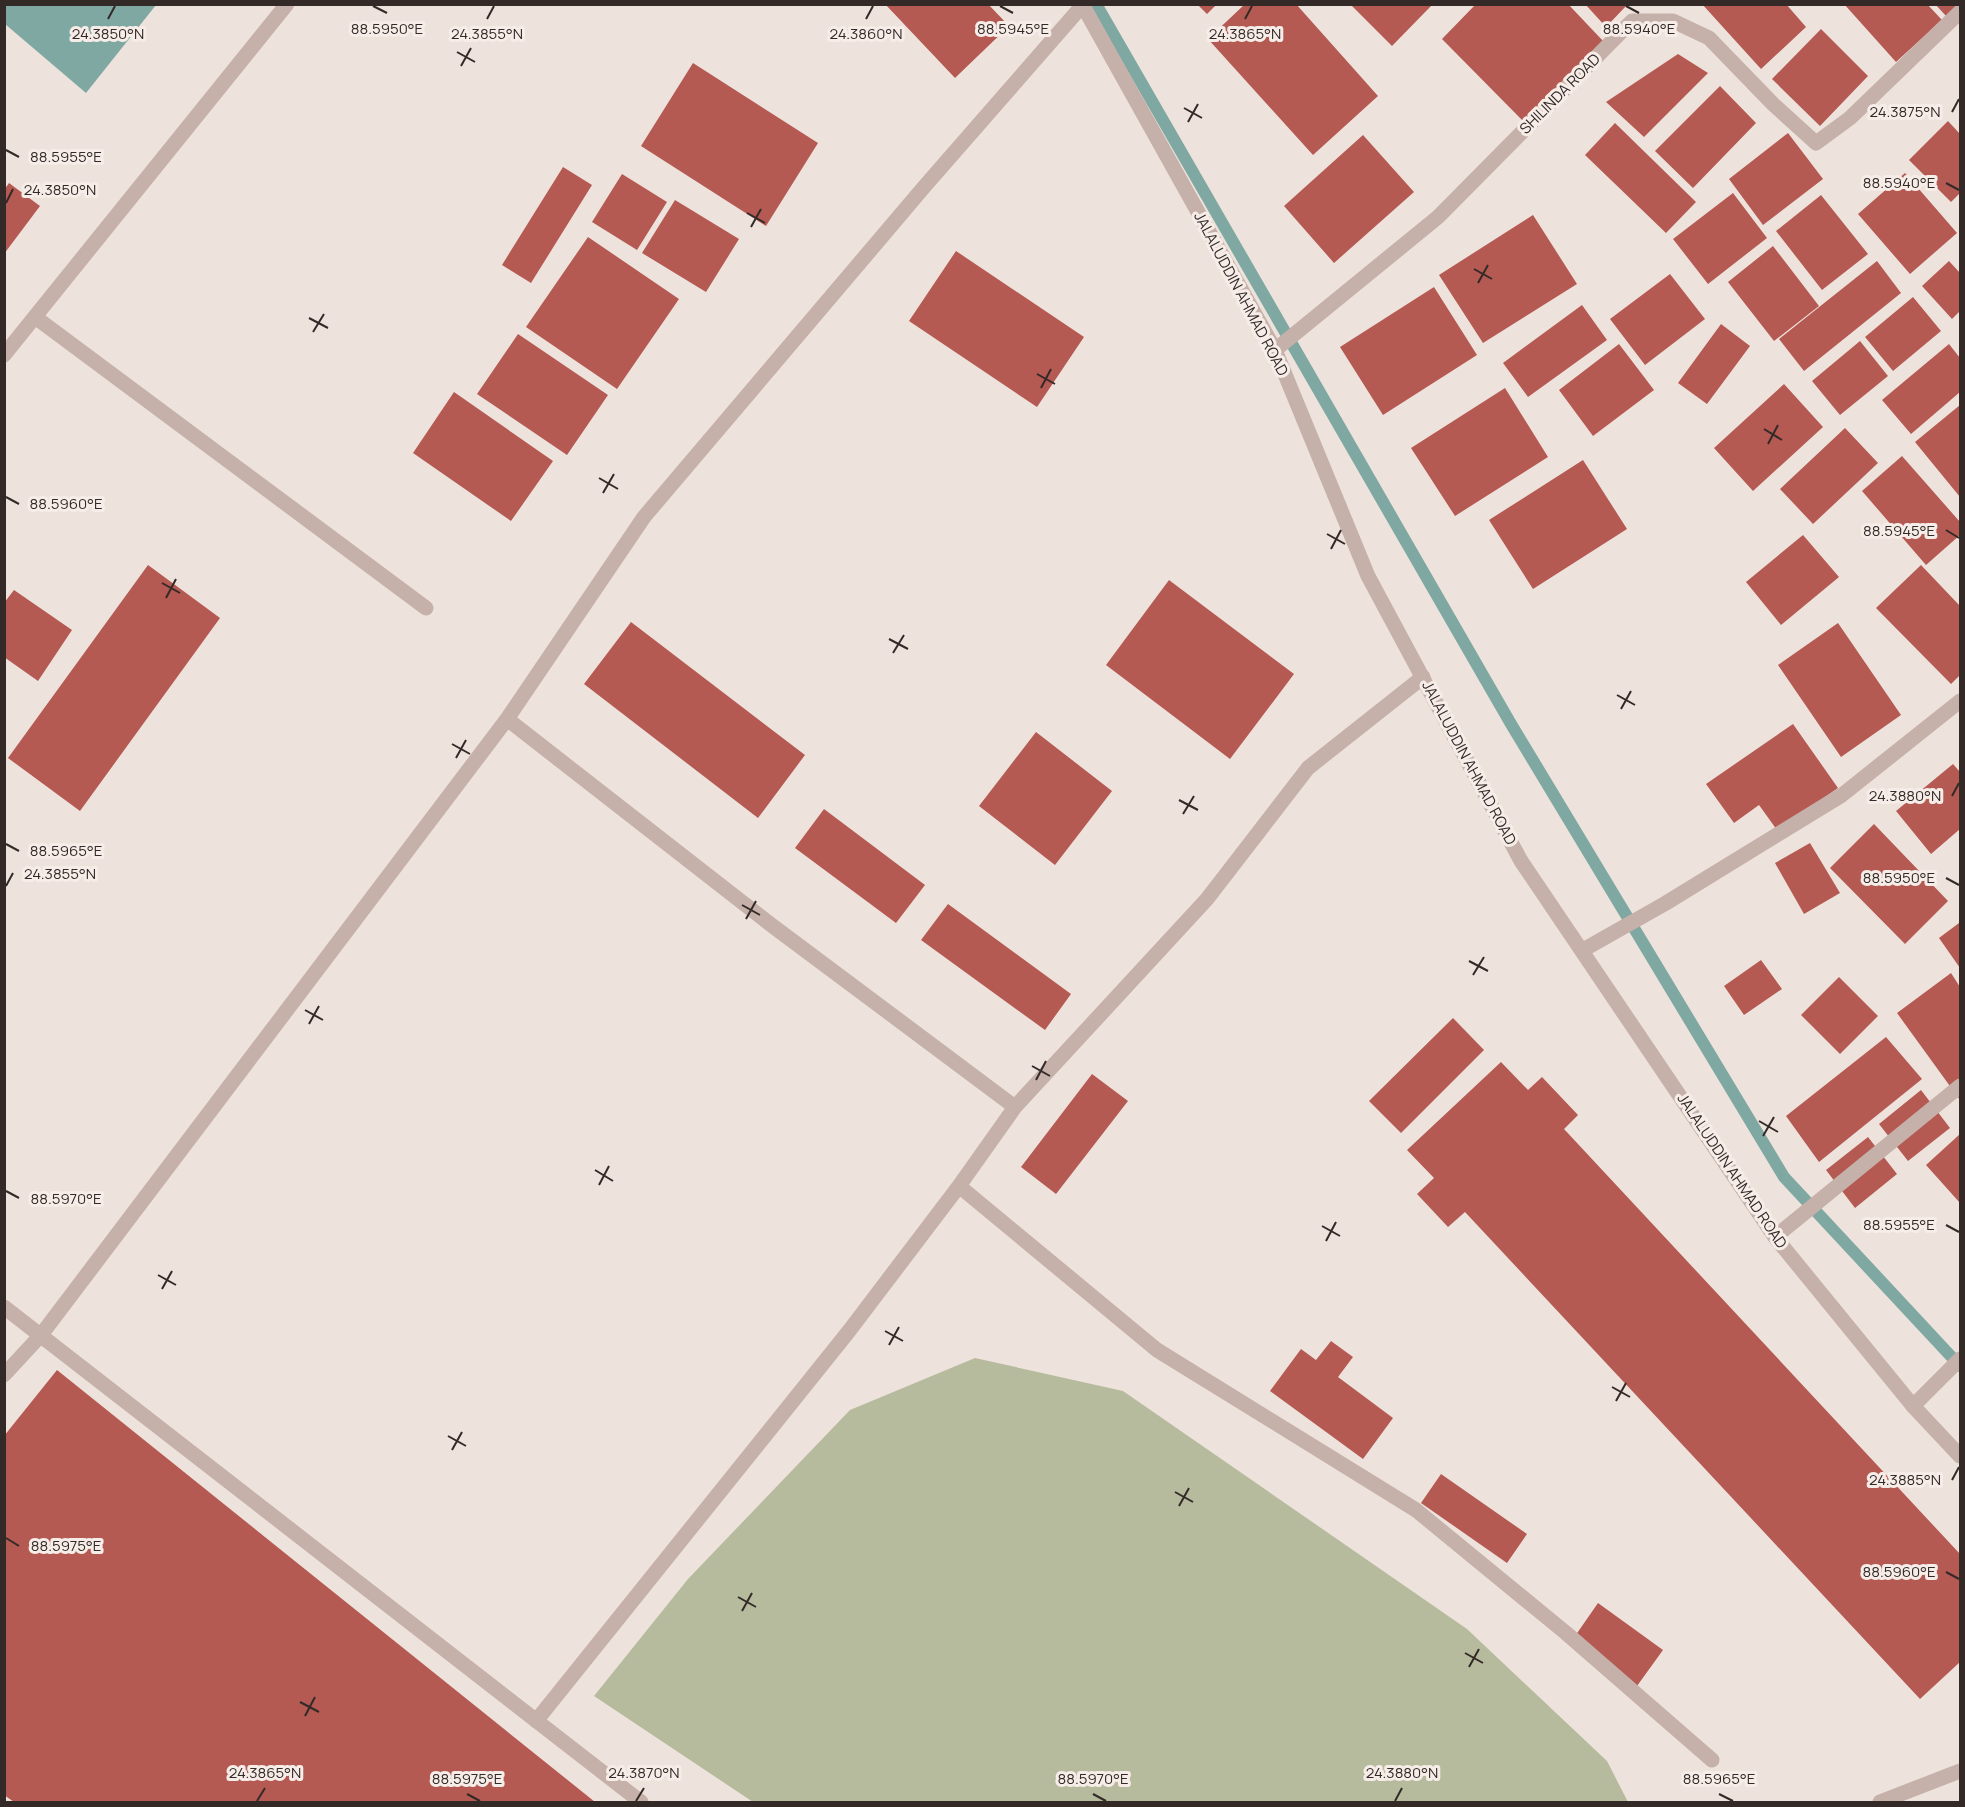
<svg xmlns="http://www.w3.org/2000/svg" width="1965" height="1807" font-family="Manrope,sans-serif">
<rect width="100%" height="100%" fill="#eee3dc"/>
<path fill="#b7bb9e" d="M975 1358 1123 1391 1467 1629 1607 1761 1628 1802H753L594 1696 688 1579 850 1410Z"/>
<path fill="#7fa8a2" d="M5 4H156V5L86 93 5 24Z"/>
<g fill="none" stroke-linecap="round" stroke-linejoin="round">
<path stroke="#7fa8a2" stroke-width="12" d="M1096 4 1511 724 1784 1177 1960 1366"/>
</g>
<path fill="#b55953" d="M885 4H988L1009 26 955 78Z
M1197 4H1217L1207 14Z
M1245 4H1296L1378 96 1313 155 1208 39Z
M1476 4H1568L1604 42 1523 121 1442 39Z
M1585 4H1628L1606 27Z
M1702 4H1786L1806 27 1761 69Z
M1844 4H1927L1942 20 1896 62Z
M1935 4H1958L1946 16Z
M1351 5H1432L1392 46Z
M1821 29 1868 76 1820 126 1772 79Z
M1678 54 1708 73 1644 137 1606 102Z
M693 63 818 143 766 226 641 146Z
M1720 86 1756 123 1693 188 1655 151Z
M1948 121 1960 134V193L1951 202 1909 160Z
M1615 123 1696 202 1666 233 1585 155Z
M1788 133 1823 179 1763 225 1729 179Z
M1363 135 1414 192 1334 263 1284 206Z
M563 167 592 185 531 283 502 265Z
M1905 173 1957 233 1910 274 1858 214Z
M622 174 667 202 637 250 592 222Z
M9 183 40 206 4 254V190Z
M1733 193 1767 238 1708 284 1673 239Z
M1821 195 1868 254 1822 290 1776 231Z
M675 200 739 239 706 292 642 253Z
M1533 215 1577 284 1483 343 1439 275Z
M588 237 679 299 617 389 526 327Z
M1773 246 1819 306 1774 341 1728 282Z
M956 251 1084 337 1037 407 909 321Z
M1877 261 1901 293 1804 371 1779 339Z
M1949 261 1960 273V311L1952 319 1922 286Z
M1670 274 1705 319 1645 365 1610 319Z
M1434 287 1477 355 1383 415 1340 347Z
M1913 297 1941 331 1893 371 1865 337Z
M1582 305 1607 340 1528 397 1503 363Z
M1721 324 1750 346 1707 404 1678 383Z
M518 334 608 395 567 455 477 394Z
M1860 341 1888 376 1840 415 1812 381Z
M1619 344 1654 390 1593 436 1559 390Z
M1949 344 1960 358V392L1911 434 1882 400Z
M1784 384 1823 427 1753 491 1714 448Z
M1505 388 1548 457 1455 516 1411 448Z
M454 392 553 461 511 521 413 453Z
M1960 405V497L1915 442Z
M1845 428 1878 463 1813 524 1780 489Z
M1902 456 1960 522V535L1926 565 1862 491Z
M1583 460 1627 529 1533 589 1489 520Z
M1803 535 1839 577 1781 625 1746 582Z
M148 565 220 618 80 811 8 758Z
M1921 565 1960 606V675L1951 684 1876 608Z
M1169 580 1294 674 1230 759 1106 665Z
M14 590 72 630 38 681 4 657V603Z
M631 622 805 755 758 818 584 684Z
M1838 623 1901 715 1841 757 1778 665Z
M1793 724 1838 788 1777 830 1759 805 1734 823 1706 784Z
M1036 732 1112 791 1055 865 979 806Z
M1953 764 1960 772V829L1931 854 1896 811Z
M824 809 925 885 896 923 795 848Z
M1874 824 1948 901 1905 944 1830 868Z
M1810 843 1840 893 1804 914 1775 863Z
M948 904 1071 994 1045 1030 921 940Z
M1959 923 1960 925V968L1939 938Z
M1761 960 1782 989 1744 1015 1724 986Z
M1951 973 1960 987V1100L1897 1013Z
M1839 977 1878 1016 1840 1054 1801 1015Z
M1453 1018 1484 1050 1401 1133 1369 1101Z
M1886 1037 1922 1079 1819 1162 1786 1116Z
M1501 1062 1528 1090 1542 1077 1578 1115 1564 1129 1960 1554V1662L1920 1699 1465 1212 1448 1227 1417 1194 1434 1178 1407 1150Z
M1092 1074 1128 1101 1056 1194 1021 1167Z
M1921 1090 1950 1128 1908 1161 1879 1124Z
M1960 1134V1203L1926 1165Z
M1868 1137 1897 1174 1855 1208 1826 1170Z
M1331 1341 1353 1357 1338 1377 1393 1418 1363 1459 1270 1391 1301 1349 1316 1360Z
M57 1370 595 1802H14L4 1795V1436Z
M1441 1474 1527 1534 1507 1563 1421 1503Z
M1598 1603 1663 1650 1637 1686 1573 1639Z"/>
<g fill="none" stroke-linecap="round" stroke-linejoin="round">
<path stroke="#c5b1aa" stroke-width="15" d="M35 317 426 608
M1275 350 1438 217 1632 21H1673L1709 38 1773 104 1816 143 1850 118 1960 12
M4 355 287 4
M507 719 774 927 1015 1107
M1583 950 1666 903 1842 795 1960 701
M959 1186 1157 1350 1416 1510 1566 1633 1712 1760
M1775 1237 1960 1086
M4 1307 641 1802
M4 1375 41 1335 507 719 644 517 924 187 1082 6
M1913 1406 1960 1359
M536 1721 849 1331 959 1186 1015 1107 1207 899 1308 768 1423 677
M1880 1802 1960 1771"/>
<path stroke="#c5b1aa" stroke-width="15" d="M1082 4 1275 350 1368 576 1521 861 1775 1237 1913 1406 1960 1456"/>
</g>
<path fill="none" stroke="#332a28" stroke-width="2" d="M373 6 387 13M1000 6 1013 13M1626 6 1639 13M108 19 115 6M487 19 494 6M866 19 873 6M1245 19 1252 6M457 52 475 62M461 66 471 48M1184 108 1202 118M1952 112 1959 99M1188 122 1198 104M6 150 19 157M1946 183 1959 190M6 203 13 189M747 213 765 223M751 227 761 209M1474 269 1492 279M1478 283 1488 265M309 318 328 328M313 332 324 314M1037 374 1055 384M1041 388 1051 369M1764 429 1782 440M1768 444 1778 425M599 478 618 489M603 493 614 474M6 497 19 504M1946 530 1959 538M1327 534 1345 544M1331 549 1341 530M162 583 180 593M166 598 176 579M889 639 908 649M893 653 904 635M1617 695 1635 705M1621 709 1631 691M452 744 470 754M456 758 466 740M1952 796 1959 783M1179 800 1198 810M1183 814 1194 796M6 844 19 851M1946 878 1959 885M6 886 13 873M742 905 760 915M746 919 756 901M1469 961 1488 971M1473 975 1484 957M305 1010 323 1020M309 1024 319 1006M1032 1066 1050 1076M1036 1080 1046 1061M1759 1121 1778 1132M1763 1136 1774 1117M595 1170 613 1181M599 1185 609 1166M6 1191 19 1198M1946 1225 1959 1232M1322 1226 1340 1236M1326 1241 1336 1222M158 1275 176 1285M162 1289 172 1271M885 1331 903 1341M889 1345 899 1327M1612 1387 1630 1397M1616 1401 1626 1383M448 1436 466 1446M452 1450 462 1432M1952 1480 1959 1467M1175 1492 1193 1502M1179 1506 1189 1488M6 1538 19 1546M1946 1572 1959 1579M738 1597 756 1607M742 1611 752 1593M1465 1653 1483 1663M1469 1667 1479 1649M300 1702 319 1712M305 1716 315 1697M467 1794 480 1801M1093 1794 1106 1801M1719 1794 1733 1801M257 1801 265 1788M636 1801 644 1788M1395 1801 1402 1788"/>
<g text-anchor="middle" stroke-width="6" stroke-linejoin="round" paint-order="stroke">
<g font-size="15" fill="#332a28" stroke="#f7ede8">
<text transform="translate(1560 94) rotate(-45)" y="5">SHILINDA ROAD</text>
<text transform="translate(1241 294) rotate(62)" y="5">JALALUDDIN AHMAD ROAD</text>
<text transform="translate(1469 763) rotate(62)" y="5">JALALUDDIN AHMAD ROAD</text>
<text transform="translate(1732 1171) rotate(56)" y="5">JALALUDDIN AHMAD ROAD</text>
</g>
</g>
<g font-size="15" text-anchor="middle" fill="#332a28" stroke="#f7ede8" stroke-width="6" stroke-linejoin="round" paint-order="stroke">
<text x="1013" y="34">88.5945°E</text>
<text x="387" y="34">88.5950°E</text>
<text x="1639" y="34">88.5940°E</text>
<text x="108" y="39">24.3850°N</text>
<text x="487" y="39">24.3855°N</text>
<text x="866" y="39">24.3860°N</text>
<text x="1245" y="39">24.3865°N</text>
<text x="1905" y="117">24.3875°N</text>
<text x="66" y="162">88.5955°E</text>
<text x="1899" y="188">88.5940°E</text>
<text x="60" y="195">24.3850°N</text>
<text x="66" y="509">88.5960°E</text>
<text x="1899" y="536">88.5945°E</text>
<text x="1905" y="801">24.3880°N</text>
<text x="66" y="856">88.5965°E</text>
<text x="60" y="879">24.3855°N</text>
<text x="1899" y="883">88.5950°E</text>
<text x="66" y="1204">88.5970°E</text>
<text x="1899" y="1230">88.5955°E</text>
<text x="1905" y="1485">24.3885°N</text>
<text x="66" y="1551">88.5975°E</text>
<text x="1899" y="1577">88.5960°E</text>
<text x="265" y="1778">24.3865°N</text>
<text x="644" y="1778">24.3870°N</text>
<text x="1402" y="1778">24.3880°N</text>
<text x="467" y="1784">88.5975°E</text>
<text x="1093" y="1784">88.5970°E</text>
<text x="1719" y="1784">88.5965°E</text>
</g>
<rect width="1965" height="1807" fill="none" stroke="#332a28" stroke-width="12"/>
</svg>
